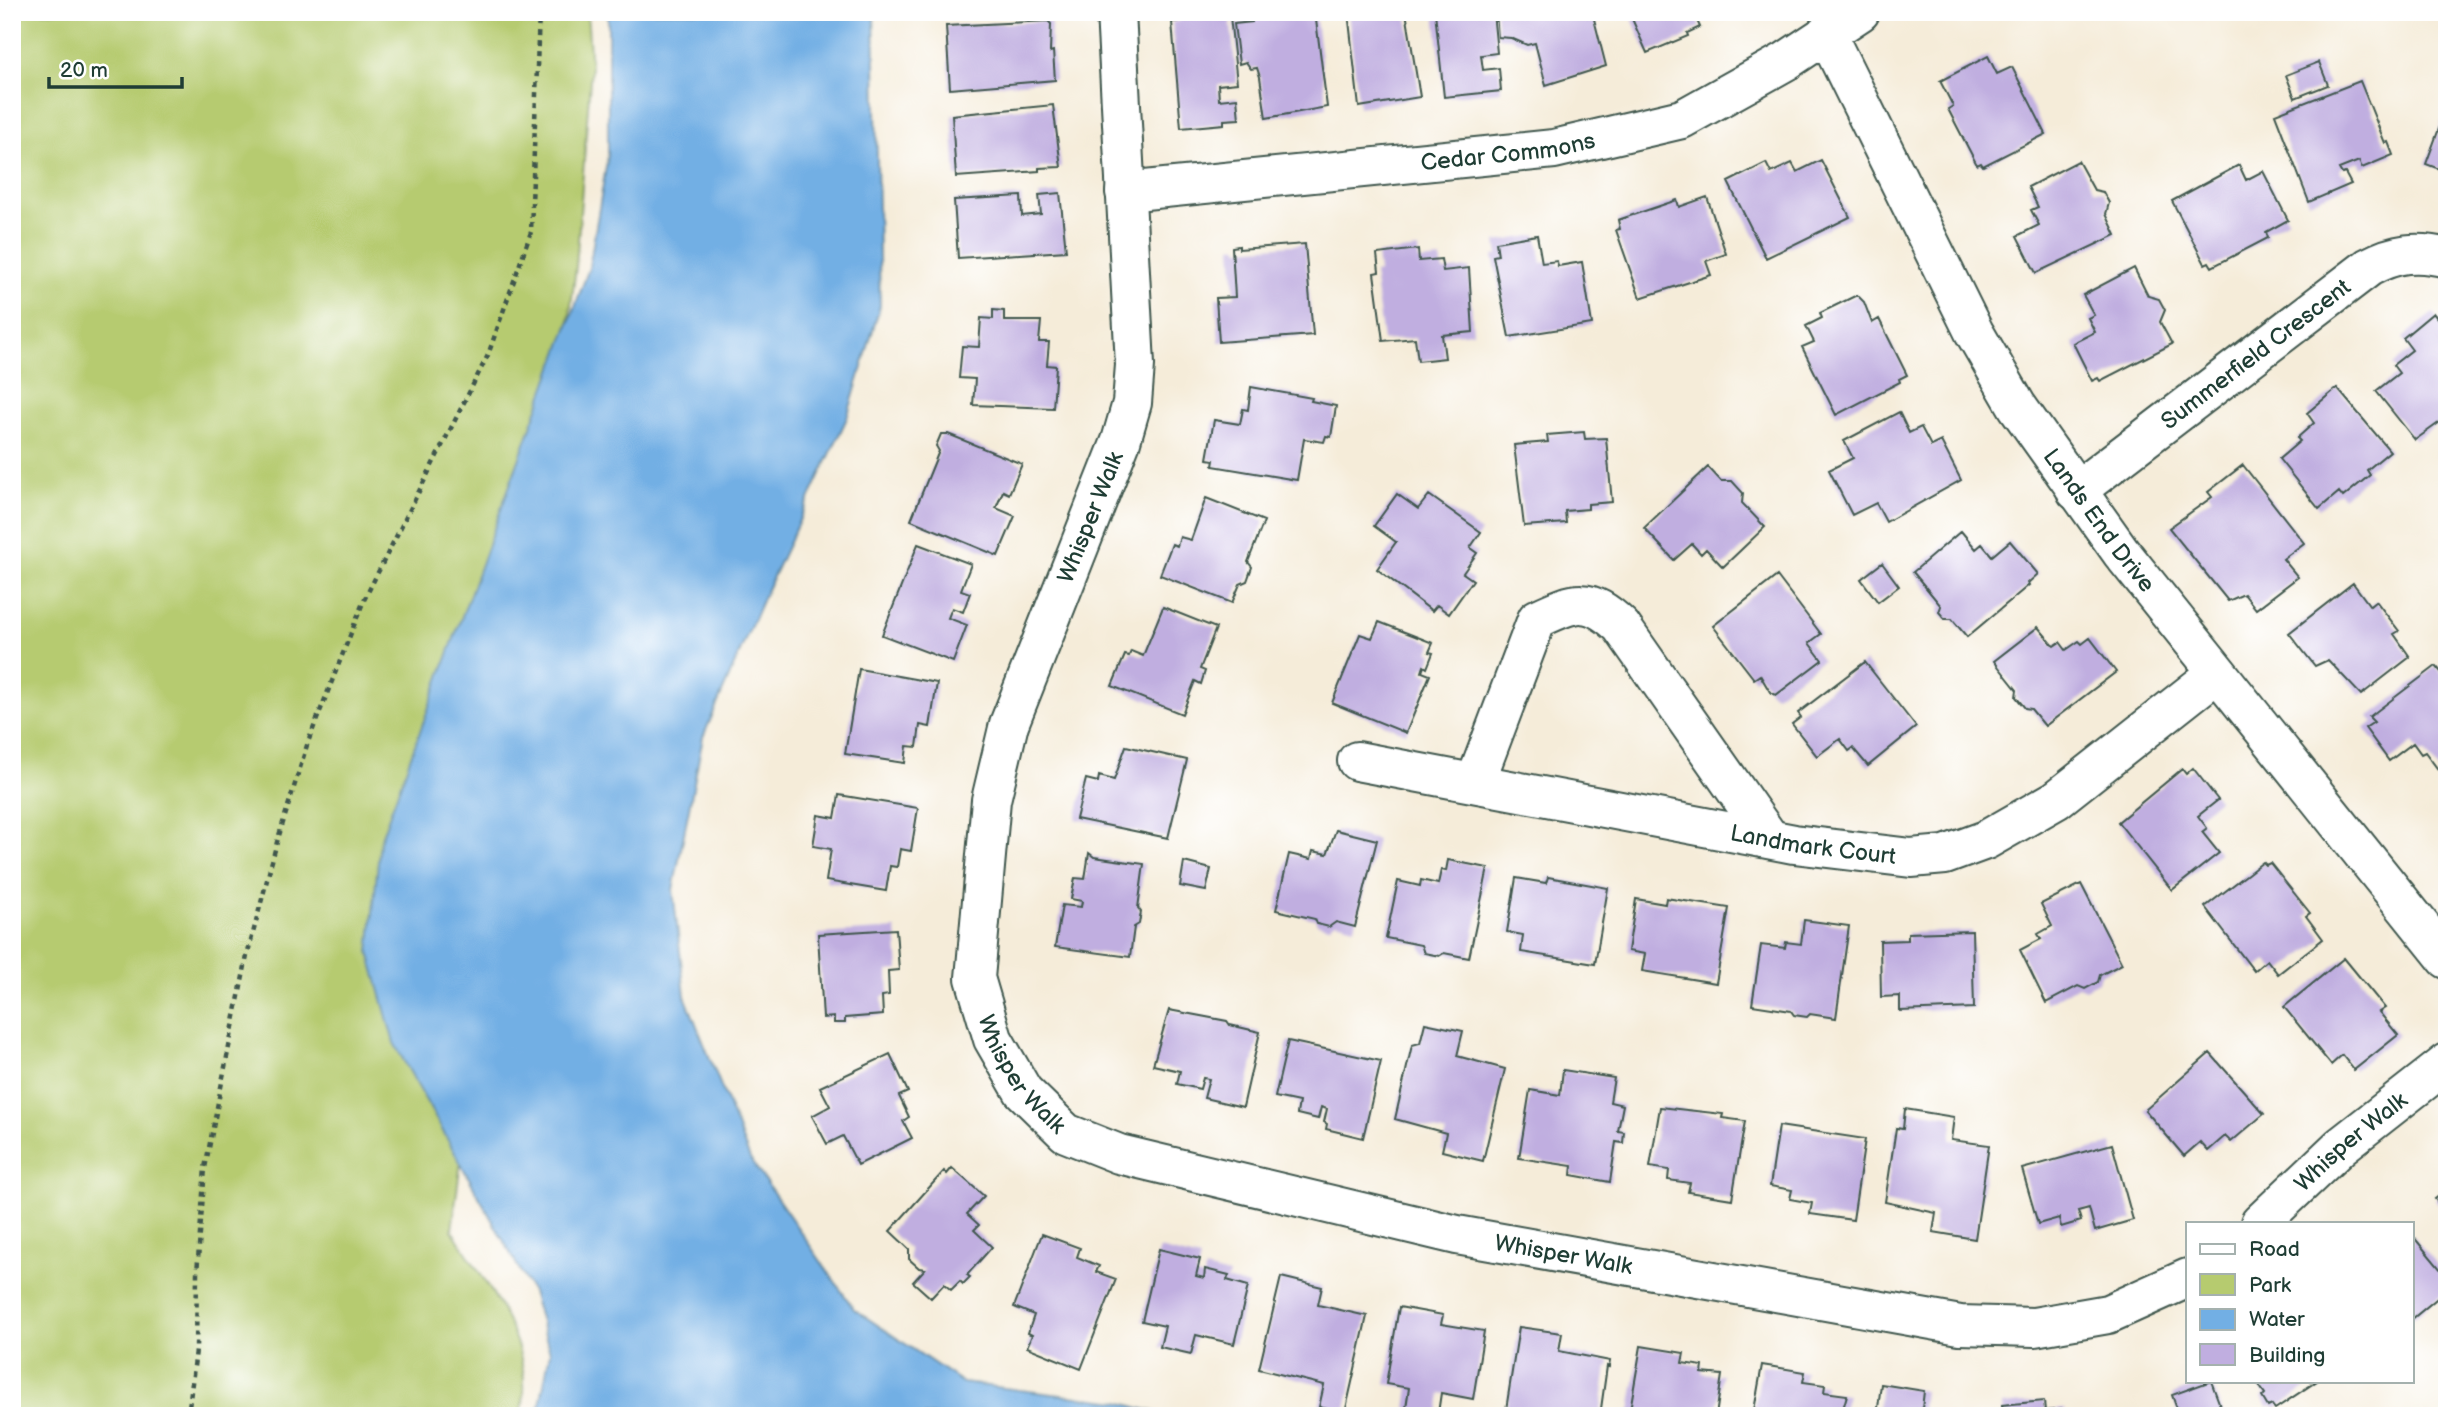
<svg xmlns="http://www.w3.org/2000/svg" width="2459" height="1428" font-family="'Balsamiq Sans',sans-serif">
<rect width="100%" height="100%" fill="#fff"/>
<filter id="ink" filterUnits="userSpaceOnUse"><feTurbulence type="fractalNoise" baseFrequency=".0143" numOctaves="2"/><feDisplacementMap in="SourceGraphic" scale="14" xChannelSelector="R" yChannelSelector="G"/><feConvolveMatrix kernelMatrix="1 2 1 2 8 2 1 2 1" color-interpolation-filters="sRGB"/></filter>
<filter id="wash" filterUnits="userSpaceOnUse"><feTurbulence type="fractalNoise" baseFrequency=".00686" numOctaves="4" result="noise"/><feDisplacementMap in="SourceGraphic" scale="28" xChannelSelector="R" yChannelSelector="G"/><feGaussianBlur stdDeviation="1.57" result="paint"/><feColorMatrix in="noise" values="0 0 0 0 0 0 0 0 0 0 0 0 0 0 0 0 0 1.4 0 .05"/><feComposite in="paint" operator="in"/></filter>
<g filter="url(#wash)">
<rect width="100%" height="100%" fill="#f5ecd9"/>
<path fill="#b6cb6f" stroke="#6a8452" stroke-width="2" d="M12 12H587L591 67 576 267 452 1230C485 1284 540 1348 520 1416H12Z"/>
<path fill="#72afe4" stroke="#48768c" stroke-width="2" d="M608 12H874L880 306 847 418 764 596 703 737 673 890 685 996 750 1159 854 1309 963 1383 1119 1402 1168 1416H538L550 1352 532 1292 394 1043 369 952 380 841 589 268 608 155Z"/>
<g id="blocks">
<path fill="#c0aee0" d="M1204 12H1226V16H1230L1237 83 1218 85 1219 100 1237 98 1239 119 1224 120V124L1181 128 1172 22 1180 21V17L1199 15V19H1204Z
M1280 12H1315L1327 107 1266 118 1260 77 1257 68 1251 69 1246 62 1239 64 1234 24 1252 22V16Z
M1348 12H1406L1420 97 1359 107Z
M1435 12H1493L1497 53 1481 55 1483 70 1499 68 1501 91 1444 97Z
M1496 12H1587L1588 17 1593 15 1606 66 1546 85 1535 43 1527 45 1511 38 1498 37Z
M1629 12H1672L1673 16 1693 12 1700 27 1687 33 1688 36 1647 53Z
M1048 21 1051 24 1050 52 1053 51 1055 80 950 89 946 26Z
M1988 56 1997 74 2012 67 2046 134 1983 166 1981 163 1977 165 1948 109 1953 106 1940 81Z
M2319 62 2328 85 2295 98 2286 75Z
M2360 81 2385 143 2388 142 2393 155 2362 168 2359 161 2339 169 2342 174 2345 173 2351 184 2309 202 2275 114Z
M1053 105 1061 167 1039 168V171L956 177 952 115Z
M2447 107V172L2426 164Z
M1821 160 1850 217 1766 258 1728 182 1766 163 1771 173 1792 163 1797 172Z
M2078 161 2094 190 2103 192 2109 203 2106 214 2116 235 2036 273 2017 236 2039 225 2031 210 2038 207 2028 187Z
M2239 165 2246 180 2263 171 2288 220 2266 232 2268 238 2212 267 2209 262 2205 264 2172 201Z
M1060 193 1066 251 958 258 954 200 1021 196 1022 216 1041 214 1039 195Z
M1707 197 1726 254 1706 261 1711 275 1640 298 1616 230 1620 229 1618 220 1677 200 1679 207Z
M1537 235 1542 263 1557 261 1558 266 1582 262 1592 324 1509 337 1493 256 1498 255 1496 242Z
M1305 244 1313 335 1219 342 1216 298 1235 297 1232 247 1239 246V249Z
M1418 249 1419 261 1441 259 1443 271 1469 268 1473 332 1442 335 1445 358 1418 361 1415 338 1383 341 1374 273 1379 272 1377 254Z
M2134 268 2148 296 2159 299 2165 310 2160 322 2172 344 2100 381 2098 378 2092 381 2073 343 2095 332 2088 318 2094 315 2083 295Z
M1857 295 1864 302 1872 323 1879 319 1907 375 1899 379 1900 382 1836 415 1802 347 1814 342 1806 326 1822 318 1820 313Z
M993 310 1004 311V321H1041L1039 342H1049L1047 365 1056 366 1053 408 973 405 975 379 959 378 962 346 979 347 981 318 993 319Z
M2433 313 2447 330V417L2415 440 2376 391 2399 373 2393 365 2412 350 2403 338Z
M1251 387 1312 398 1311 401 1336 406 1331 437 1326 436 1324 442 1304 439 1297 480 1213 466 1214 460 1207 459 1214 420 1240 424 1243 409 1248 410Z
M2337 388 2390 451 2367 470 2370 475 2343 497 2339 492 2319 509 2279 459 2300 441 2297 438 2314 423 2307 413Z
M1899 412 1909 433 1921 427 1931 446 1941 441 1961 480 1886 522 1876 503 1852 515 1829 470 1853 458 1844 441Z
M1584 432 1585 439 1606 438 1612 502 1588 504V509L1565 511 1566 523 1524 526 1514 445 1548 442 1547 435Z
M941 434H948L1022 464 1009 494 1003 491 996 508 1015 516 998 556 911 520 939 451 936 446Z
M2243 465 2304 543 2283 559 2298 577 2256 609 2244 594 2228 601 2169 528 2212 497 2208 492Z
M1708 467 1721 481H1732L1743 493 1742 503 1765 527 1723 567 1706 549 1701 554 1692 544 1674 560 1644 528Z
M1397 494 1418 509 1429 495 1481 532 1470 548 1477 553 1463 573 1473 580 1449 614 1437 605 1432 611 1377 569 1396 542 1374 526Z
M1206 498 1264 521 1248 562 1252 567 1247 581 1240 584 1232 603 1160 575 1172 544 1177 546 1180 537 1191 540Z
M1961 531 1976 549 1982 544 1992 556 2010 541 2038 574 2028 583 2029 585 1967 637 1952 619H1945L1939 612 1941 606 1913 572Z
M918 544 971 564 961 590 970 593 963 612 952 608 948 618 967 625 953 662 882 635Z
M1882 563 1899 586 1878 602 1861 579Z
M1777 576 1821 634 1809 643 1822 660 1776 695 1770 692 1760 675 1754 679 1713 626Z
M2353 583 2370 606 2376 601 2399 631 2394 634 2410 657 2361 695 2328 660 2315 666 2289 633Z
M1163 607 1216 628 1200 669 1205 671 1201 684 1195 681 1182 714 1112 686 1125 655 1129 656 1131 651 1143 656Z
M1379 622 1433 643 1429 652 1433 653 1427 668 1424 666 1422 672 1430 675 1406 733 1332 703 1360 634 1372 638Z
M2038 627 2054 646 2060 642 2066 650 2079 641 2082 644 2090 638 2116 672 2045 726 2031 709 2025 708 2016 697 2017 690 1994 661Z
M1865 662 1916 727 1868 766 1853 748 1849 751 1840 739 1817 756 1792 724 1801 717 1798 713Z
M2436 666 2447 679V767L2440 772 2425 752 2421 754 2413 743 2389 761 2365 728 2374 722 2369 717Z
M859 669 937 683 930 727 920 725 917 747 907 746 905 763 845 754Z
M1126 746 1187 760 1168 838 1076 819 1086 779 1098 782 1099 776 1114 780Z
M2193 768 2218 800 2198 816 2207 828 2202 832 2219 853 2172 890 2118 822 2182 769 2186 774Z
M839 795 918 808 911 851 900 849 897 867 890 866 886 891 826 881 831 849 813 846 818 815 835 818Z
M1336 830 1377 840 1355 927 1336 922 1329 927 1317 924 1315 919 1276 910 1289 854 1311 859 1313 851 1327 854Z
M1089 853 1094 857 1144 864 1138 908 1141 912 1139 924 1134 927 1130 957 1055 947 1062 905 1081 907 1082 901 1071 899 1075 878 1085 879Z
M1448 860 1488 868 1469 958 1444 953 1439 956 1424 953 1421 945 1386 938 1398 881 1420 886 1421 880 1438 884 1441 870 1446 871Z
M1184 862 1211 869 1206 891 1180 886Z
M2263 862 2266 865 2270 863 2310 913 2306 916 2323 939 2278 974 2267 960 2254 971 2205 907Z
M1548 877 1608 888 1595 964 1521 952 1523 935 1507 932 1516 878 1546 883Z
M2081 884 2122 964 2100 975 2098 982 2085 989 2078 986 2046 1003 2020 950 2041 939 2038 934 2052 926 2041 904Z
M1666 898 1729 908 1716 983 1642 971 1645 954 1628 951 1636 899 1665 904Z
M1804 920 1849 926 1836 1018 1810 1014 1807 1017 1794 1015 1791 1011 1752 1005 1761 945 1785 948 1786 942 1801 944Z
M896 929 899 970 888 971 889 995 882 996 883 1015 845 1018V1023H834V1017L823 1018 818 934Z
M1972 931 1974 1008 1900 1011V996L1881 997 1880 941 1908 940V933Z
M2344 958 2385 1008 2379 1012 2398 1035 2354 1070 2342 1055 2331 1065 2284 1007Z
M1169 1010 1227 1021 1230 1025 1260 1032 1243 1107 1204 1098 1209 1079 1203 1078 1200 1089 1177 1084 1180 1071 1153 1065Z
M1425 1023 1463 1031 1457 1056 1505 1069 1483 1161 1442 1151 1446 1133 1395 1119 1412 1045 1420 1043Z
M1288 1041 1381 1061 1363 1138 1326 1129 1327 1124 1324 1122 1327 1109 1321 1107 1318 1119 1297 1114 1299 1102 1275 1097Z
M2210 1053 2264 1114 2231 1142 2225 1136 2208 1151 2200 1142 2184 1156 2145 1110Z
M890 1054 908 1092 899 1096 909 1117 903 1121 912 1138 858 1165 843 1136 827 1144 812 1116 830 1106 820 1087Z
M1563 1070 1614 1078 1610 1102 1623 1105 1618 1131 1624 1132 1623 1143 1616 1142 1610 1182 1571 1175 1572 1166 1519 1158 1530 1090 1560 1095Z
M1660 1107 1723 1114 1722 1118 1745 1121 1732 1199 1688 1192 1690 1183 1668 1180 1669 1170 1650 1167Z
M1905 1109 1954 1117 1951 1140 1989 1145 1975 1239 1933 1232 1936 1213 1885 1202 1896 1128 1903 1129Z
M1779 1126 1865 1139 1853 1220 1810 1214 1812 1203 1790 1199 1792 1190 1770 1186Z
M2112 1144 2133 1220 2095 1231 2089 1208 2078 1211 2081 1221 2061 1227 2059 1218 2038 1224 2022 1169Z
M952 1168 984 1196 967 1214 979 1225 974 1230 992 1247 967 1275 970 1277 963 1284 960 1281 951 1290 944 1284 931 1298 913 1282 925 1269 919 1268 909 1259V1249L890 1231 944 1171 947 1174Z
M2447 1190V1214L2435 1199Z
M1042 1234 1080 1248 1077 1257 1099 1266 1096 1272 1116 1279 1081 1369 1027 1347 1032 1335 1028 1333 1034 1315 1014 1307Z
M2412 1235 2447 1277V1290L2412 1319Z
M1159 1249 1200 1259 1196 1276 1204 1278 1205 1269 1229 1275 1227 1280 1248 1286 1234 1344 1196 1335 1191 1354 1160 1347 1165 1326 1142 1321Z
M1281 1277 1322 1287 1318 1305 1367 1316 1345 1413 1319 1407 1324 1385 1259 1369Z
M1399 1307 1443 1315 1441 1324 1484 1331 1473 1399 1441 1393 1438 1413 1406 1408 1409 1388 1386 1384Z
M1519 1327 1562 1333 1559 1351 1610 1361 1609 1367 1607 1366 1600 1416H1505Z
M1641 1346 1684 1353 1682 1363 1703 1366 1702 1373 1722 1375 1716 1416H1629Z
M1762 1365 1805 1372 1803 1382 1825 1385 1824 1392 1847 1395 1841 1416H1753Z
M2211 1381 2224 1416H2168L2178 1412 2172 1395Z
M2256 1381H2317L2275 1409 2272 1405 2268 1407 2262 1397 2265 1394Z
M1881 1384 1924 1391 1922 1409 1955 1416H1877Z
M2044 1401 2045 1411 2065 1409 2066 1416H2003L2002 1405Z"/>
</g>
</g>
<g filter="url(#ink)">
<use href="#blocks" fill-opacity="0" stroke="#3f574d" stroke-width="2"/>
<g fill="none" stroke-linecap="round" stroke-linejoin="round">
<g stroke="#3f574d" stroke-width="42">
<g id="minor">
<path id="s1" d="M1116 12 1135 365 1132 403 1121 441 1009 724 991 800 975 978 993 1039 1023 1091 1066 1133 1119 1154 1457 1235 1960 1325 2034 1327 2108 1314 2188 1278"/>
<path id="s2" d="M1826 33 1974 332 2017 406 2121 552 2447 959"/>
<path id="s3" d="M1125 192 1554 149 1682 119 1786 61 1860 12"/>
<path id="s4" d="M2076 491 2369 267C2395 253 2417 250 2447 258"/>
<path id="s5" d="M1357 761 1794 844 1911 858 1945 855 1986 840 2056 800 2217 673"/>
<path d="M1475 783 1537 619C1576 601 1588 595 1621 626L1770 839"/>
<path id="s6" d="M2260 1223 2341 1146 2447 1063"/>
</g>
</g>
<path stroke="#3f574d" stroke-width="4.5" stroke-dasharray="5 5" stroke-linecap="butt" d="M188 1416 196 1350 197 1273 205 1168 247 956 277 842 308 742 364 600 488 355 531 232 539 12"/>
<use href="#minor" stroke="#fff" stroke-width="38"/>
</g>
</g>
<g text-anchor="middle" stroke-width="5" stroke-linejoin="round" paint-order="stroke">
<g font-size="23" fill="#1f3d34" stroke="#fff">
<text dy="8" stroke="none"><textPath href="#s3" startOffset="385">Cedar Commons</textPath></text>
<text dy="8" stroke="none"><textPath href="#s4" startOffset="226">Summerfield Crescent</textPath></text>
<text transform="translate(1090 517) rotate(-68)" y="8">Whisper Walk</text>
<text dy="8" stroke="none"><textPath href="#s2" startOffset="560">Lands End Drive</textPath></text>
<text dy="8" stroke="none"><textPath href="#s5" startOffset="464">Landmark Court</textPath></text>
<text dy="8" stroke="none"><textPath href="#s1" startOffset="1101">Whisper Walk</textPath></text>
<text dy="8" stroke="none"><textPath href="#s6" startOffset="122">Whisper Walk</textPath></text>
<text dy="8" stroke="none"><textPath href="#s1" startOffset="1689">Whisper Walk</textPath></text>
</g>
</g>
<rect width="2459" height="1428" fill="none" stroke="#fff" stroke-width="42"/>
<rect x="2186" y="1222" width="228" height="161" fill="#ffffff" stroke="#a5b1ae" stroke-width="2"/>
<rect x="2200" y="1244" width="35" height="10" fill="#ffffff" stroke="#a5b1ae" stroke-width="2"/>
<text x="2249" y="1256" font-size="21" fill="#1f3d34">Road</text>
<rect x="2200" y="1274" width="35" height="21" fill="#b6cb6f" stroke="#a5b1ae" stroke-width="2"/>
<text x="2249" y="1292" font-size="21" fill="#1f3d34">Park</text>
<rect x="2200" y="1309" width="35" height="21" fill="#72afe4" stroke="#a5b1ae" stroke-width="2"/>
<text x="2249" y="1326" font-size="21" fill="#1f3d34">Water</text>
<rect x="2200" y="1344" width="35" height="21" fill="#c0aee0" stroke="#a5b1ae" stroke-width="2"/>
<text x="2249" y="1362" font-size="21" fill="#1f3d34">Building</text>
<path d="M49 77v10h133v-10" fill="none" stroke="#1f3d34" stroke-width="3.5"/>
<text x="60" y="77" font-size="21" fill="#1f3d34" stroke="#ffffff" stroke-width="5" paint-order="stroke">20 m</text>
</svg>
